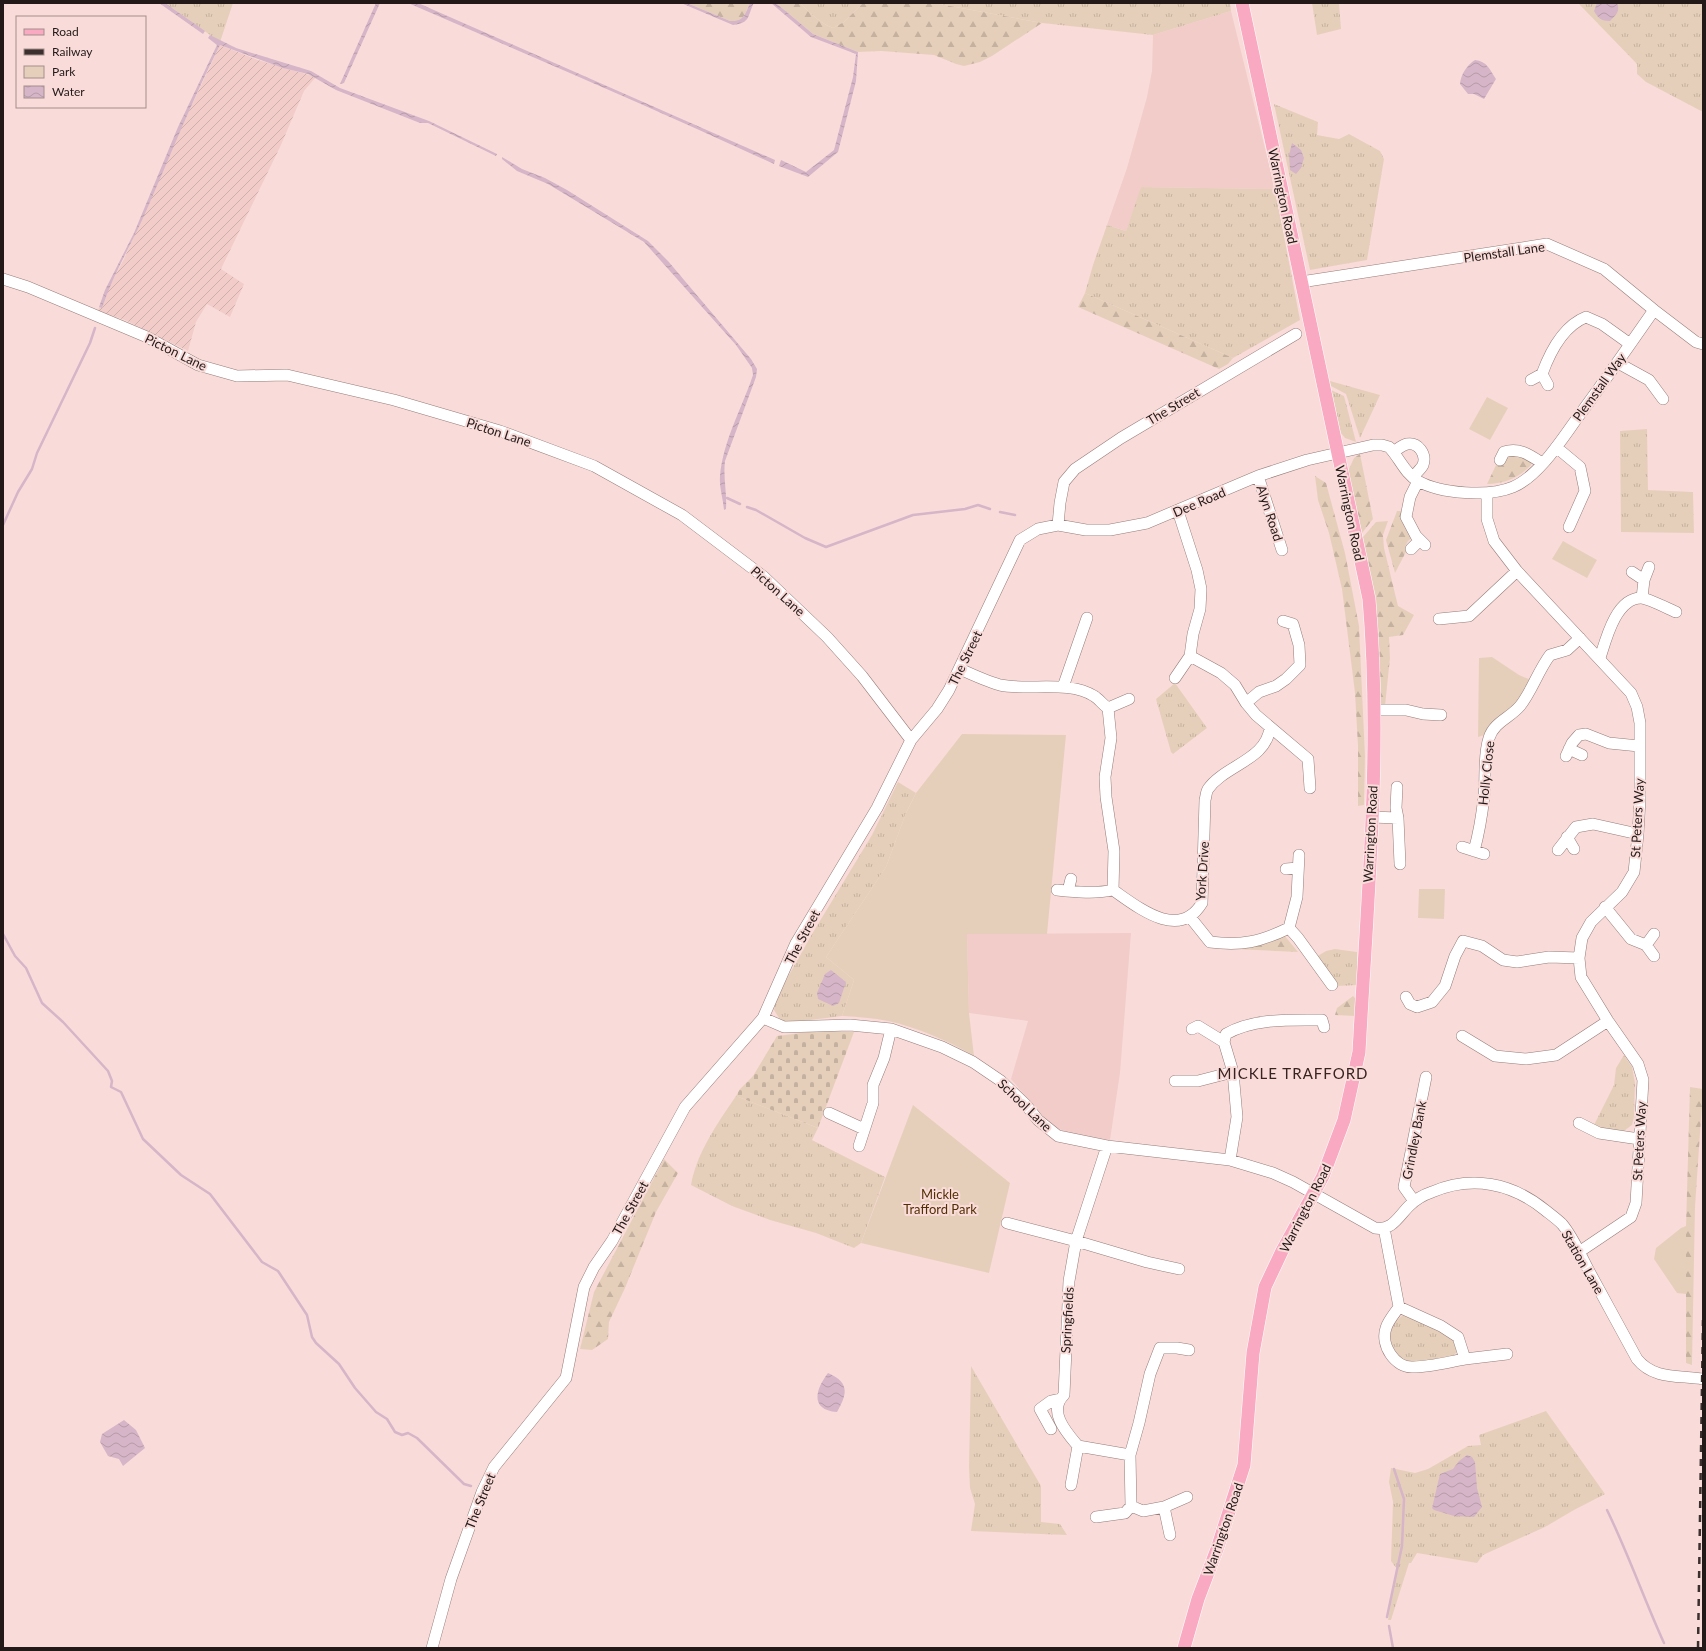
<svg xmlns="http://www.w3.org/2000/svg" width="1706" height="1651" font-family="Lato,sans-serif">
<defs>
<pattern id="industrial-furrows" width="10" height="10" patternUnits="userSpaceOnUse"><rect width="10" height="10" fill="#f2ccc9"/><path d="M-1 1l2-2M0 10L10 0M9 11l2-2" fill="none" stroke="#cfafac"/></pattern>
<pattern id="grass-tufts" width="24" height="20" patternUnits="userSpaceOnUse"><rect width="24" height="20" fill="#e6cfba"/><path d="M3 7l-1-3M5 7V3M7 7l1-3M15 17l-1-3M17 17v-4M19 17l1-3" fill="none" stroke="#c5b19f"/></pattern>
<pattern id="forest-firs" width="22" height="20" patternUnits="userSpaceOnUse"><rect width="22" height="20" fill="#e6cfba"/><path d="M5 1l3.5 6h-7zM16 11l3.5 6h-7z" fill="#c5b19f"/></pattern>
<pattern id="cemetery-stones" width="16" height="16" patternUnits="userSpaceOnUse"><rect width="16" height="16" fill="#e6cfba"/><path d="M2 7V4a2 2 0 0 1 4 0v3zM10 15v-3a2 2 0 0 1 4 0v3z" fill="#c5b19f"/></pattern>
<pattern id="water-waves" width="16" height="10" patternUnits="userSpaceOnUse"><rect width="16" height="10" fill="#d5b5c7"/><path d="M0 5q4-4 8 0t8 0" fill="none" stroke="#b79baa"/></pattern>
</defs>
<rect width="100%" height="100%" fill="#f9dcd9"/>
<path fill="#f2ccc9" d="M1231 11 1275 189 1142 187 1126 231 1107 225 1127 168 1147 97 1152 71 1153 35Z
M1131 933 1120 1073 1110 1140 1072 1134 1054 1127 1039 1112 1011 1079 1028 1021 969 1013 967 934Z"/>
<path fill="url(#industrial-furrows)" d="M220 45 258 60 316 77 304 91 281 145 221 269 244 284 230 317 207 304 196 322 188 351 125 320 98 311 99 307 102 308 108 289 124 259 181 128Z"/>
<path fill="url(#grass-tufts)" d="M165 3H233L220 42Z
M800 3H863L844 22 833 28C820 23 810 13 800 3Z
M934 3H1230L1231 11 1153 35 1042 23Z
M1312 3H1339L1341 29 1317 35Z
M1578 3H1703V112L1646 82 1637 74V64Z
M1274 104 1318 122 1317 135 1339 139 1349 134 1380 151 1384 159 1367 260 1310 270Z
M1141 187 1275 189 1300 320 1233 358 1085 293 1093 265 1107 225 1126 231Z
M1330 381 1380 395 1360 438 1346 394 1331 386Z
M1331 390 1344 396 1356 442 1345 438 1341 433Z
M1647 429 1648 490 1693 492 1694 533 1621 532 1620 431Z
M1175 683 1207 728 1173 754 1171 752 1156 699Z
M898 782 916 793 906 813 886 867 826 957 854 980 842 1016 787 1023 779 1018 774 1010 776 998 812 934 872 835Z
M1335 949 1357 952V985L1338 986 1316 957 1326 951Z
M1624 1055 1632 1067 1635 1083 1634 1117 1632 1125 1624 1131 1601 1130 1594 1125 1614 1085 1616 1068Z
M736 1096 818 1128 812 1140 885 1177 861 1243 854 1248 816 1233 770 1220 732 1206 691 1185C697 1152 717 1124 736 1096Z
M1403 1315 1410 1316 1456 1340 1458 1348 1456 1353 1450 1358 1417 1364 1407 1362 1397 1356 1388 1339C1391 1329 1395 1321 1403 1315Z
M971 1366 1041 1486V1522L1060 1524 1067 1535 971 1531 975 1504 970 1488 969 1467Z
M1546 1411 1605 1494 1574 1510 1545 1527 1483 1555 1477 1563 1417 1553 1411 1563H1409L1391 1620H1388L1397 1569 1391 1561 1393 1502 1389 1482 1391 1468 1415 1473 1428 1469 1468 1446 1481 1445 1479 1435Z"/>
<path fill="url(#forest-firs)" d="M687 3H750L744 16 737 22 730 21Z
M776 3H800C810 13 820 23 833 28L844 22 863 3H934L1042 23 992 56 980 62 964 66 956 64 934 55 881 51 858 52 813 34Z
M1085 293 1233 358 1228 364 1219 369 1078 307Z
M1360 454 1373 519 1362 533 1348 471 1354 458Z
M1512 454 1531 459V465C1519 478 1504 484 1487 484L1497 463Z
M1315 476 1326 483 1345 553 1359 626 1365 756 1364 805 1358 806V746L1355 693 1342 589 1329 533 1318 500Z
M1397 511H1402L1412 538 1408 541 1405 547 1407 550 1395 573 1386 540Z
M1388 521 1383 535 1384 548 1398 606 1414 615 1403 635 1389 637 1390 658 1385 706 1380 703C1380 645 1374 594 1363 537L1376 522Z
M1284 935 1298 952 1235 949 1269 943Z
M1353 996 1356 999 1355 1016 1335 1015 1337 1008Z
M1690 1087 1703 1089 1695 1207 1692 1365 1686 1363V1226Z
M664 1159 678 1173 656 1212 625 1288 609 1322 608 1339 592 1350 580 1349 594 1292Z"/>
<path fill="url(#cemetery-stones)" d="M817 1031 854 1032 818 1128 736 1096 740 1089 753 1076 777 1036Z"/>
<path fill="#e6cfba" d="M1487 397 1508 408 1490 440 1469 429Z
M1563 541 1597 560 1587 578 1552 559Z
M1492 657 1519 675 1531 680C1520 697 1498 733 1478 737L1479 658Z
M962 734 1066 735 1047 934H967L969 1013 974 1056C949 1041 916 1027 888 1021 873 1018 857 1017 842 1016L854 980 826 957 886 867 906 813 916 793Z
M1419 889H1445L1444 919 1418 918Z
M913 1105 1010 1183 989 1273 861 1243Z
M1686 1226V1294L1677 1293 1654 1259 1656 1248 1681 1228Z"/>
<path fill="url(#water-waves)" d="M159 3H165L205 31 203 34Z
M376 3H380L344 83 340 84Z
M408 3H418L775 160 774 164C653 108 530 56 408 3Z
M681 3H687L730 21C744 22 745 14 750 3H754C747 16 751 23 733 25Z
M771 3H776L813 34 858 52 856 81 838 152 808 177 779 166 781 160 806 172 834 150 853 77 856 54 811 37Z
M1597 3H1617C1621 11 1615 16 1610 21 1601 21 1598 18 1594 11Z
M210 35 236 48 311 71 340 88 429 121 497 154 496 156 428 123H420L336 90 308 74 283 68 220 45C193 98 171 154 147 209 133 242 113 274 102 308L99 307 105 290 134 233 178 127 217 45 208 38Z
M1475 60C1487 61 1490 70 1496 79L1484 99 1474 94H1468L1460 84C1461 74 1467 65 1475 60Z
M1292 143 1301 150 1304 158 1301 168 1296 174 1290 170 1289 155Z
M502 157 522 169 545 178 567 190 648 241 668 261 751 359 757 369 756 377 725 461C723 477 727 492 726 509L724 510C723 498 719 487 720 476 723 441 742 408 753 375L752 368 736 345 644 242 548 184 517 171 502 159Z
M831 970 846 982 839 1003 833 1006 818 999 817 993 825 974Z
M828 1373C849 1382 848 1393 837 1412 810 1410 815 1390 828 1373Z
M124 1420 136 1430 145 1448 123 1466 119 1459 108 1456 100 1442 102 1434Z
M1467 1455 1472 1457 1475 1462 1477 1488 1482 1507 1474 1517 1454 1516 1434 1510 1432 1508 1440 1474 1453 1469 1459 1461Z"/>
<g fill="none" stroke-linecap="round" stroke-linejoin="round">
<path stroke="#d5b5c7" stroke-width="2.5" d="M727 498 740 504
M747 507 756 510 805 538 826 547 913 515 965 509 978 505 990 509
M1000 512 1015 515
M3 525 18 492 32 469 37 453 90 343 95 328
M3 934 15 956 26 968 42 1003 63 1022 108 1071 112 1081 111 1087 121 1092 143 1139 181 1175 210 1194 262 1262 278 1271 307 1315 312 1337 316 1343 339 1364 355 1388 376 1412 387 1419 395 1432 402 1435 408 1433 417 1438 464 1484 471 1486
M1607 1510C1628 1553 1644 1599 1664 1643
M1387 1617 1402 1546 1404 1499 1394 1469
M1389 1626 1393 1648"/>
<g stroke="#967c79" stroke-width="12">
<path id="minor" d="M3 279 28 287 147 337 198 365 237 376 287 375 394 400 500 431 594 466 682 515 764 577 827 637 862 676 911 740
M1301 282 1547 244 1604 269 1654 310 1696 342 1703 344
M1618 363 1649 380 1663 399
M1531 380 1542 374
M1548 385 1542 374C1550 352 1563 326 1586 317L1602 324 1630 344
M1556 447 1580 467 1585 491 1569 527
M1393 452C1398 449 1402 445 1407 444 1418 442 1427 454 1423 465 1421 469 1416 473 1413 477
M1500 460 1504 452C1519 447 1530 455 1542 463
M1258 476 1282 550
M1418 481 1410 497 1406 517 1416 536 1425 545
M1487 493V519L1494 541 1517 571 1631 693 1637 707 1640 723V799L1638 834 1634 872 1622 892 1591 922 1582 938 1579 958 1581 977 1608 1021 1638 1064 1643 1080 1636 1203 1631 1217 1579 1252
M1058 525 1060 503 1064 482 1075 469 1121 438 1296 334
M1411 549 1420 540
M1632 572 1644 580
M1642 598 1644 580 1649 567
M1439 619 1469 616 1517 571
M1190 656 1221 673 1235 685 1246 703 1256 715 1308 759 1310 788
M1600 658C1606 639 1616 598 1641 598 1647 598 1669 609 1676 612
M960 669C973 675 986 681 1000 685 1029 691 1069 680 1094 696 1099 699 1103 705 1108 708L1111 738 1105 777 1106 797 1114 851 1113 890C1139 908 1179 941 1202 903L1205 800C1206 797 1206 792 1208 789 1225 765 1267 760 1270 727
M1175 678 1190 656 1193 634 1200 609 1201 589 1197 570 1178 511
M1063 687 1087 618
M1246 703 1259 692 1276 686 1286 679 1300 665 1299 645 1293 624 1283 621
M1108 708 1129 699
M1374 710H1406L1423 714 1441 715
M1569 749 1582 755
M1566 756 1572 743 1579 735 1586 734 1609 743 1639 746
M1397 787 1396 808 1398 818
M1371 817 1398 818 1400 864
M1567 837 1574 849
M1462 847 1484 854
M1558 850 1576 827 1593 824 1638 834
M1474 851C1479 833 1482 815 1484 796 1486 778 1483 756 1489 738 1494 722 1510 718 1520 706 1532 691 1538 671 1550 655L1567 650 1580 638
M1286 869 1298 868
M1057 890C1076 892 1095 894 1113 890
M1068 891 1071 879
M1605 907 1631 939 1646 945 1654 956
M1190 917 1210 942C1242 946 1260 942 1289 928L1297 897 1299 855
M1289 928 1298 938 1332 985
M1646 945 1654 934
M1406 997 1410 1004 1417 1007 1432 1002 1445 986 1455 956 1463 941 1482 946 1503 960 1517 962 1549 957 1579 958
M763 1018 784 1027 850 1025 891 1029 942 1047 973 1062 1001 1081 1026 1105 1038 1120 1058 1136 1107 1146 1230 1160 1273 1173 1293 1182 1375 1228C1392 1231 1398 1217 1409 1206 1415 1200 1423 1195 1432 1192 1472 1175 1512 1183 1545 1210 1550 1214 1557 1219 1562 1224 1573 1237 1581 1256 1589 1271 1605 1300 1621 1330 1637 1359 1654 1380 1679 1375 1703 1379
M1192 1029 1198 1026 1224 1042 1233 1072 1237 1117 1230 1160
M1462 1036 1495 1056 1526 1059 1556 1055 1608 1021
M1224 1042 1226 1034C1254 1018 1290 1020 1322 1020L1324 1027
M1175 1081H1198L1233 1072
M829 1113 864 1129
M1579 1123 1599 1133 1639 1139
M859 1146 873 1103V1085L884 1058 891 1029
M1414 1201 1404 1187 1426 1077
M1007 1223 1076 1241 1107 1146
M1384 1228 1399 1307 1441 1326 1458 1337 1465 1359 1507 1354
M1399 1307C1395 1313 1388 1321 1386 1328 1380 1345 1395 1368 1413 1367 1430 1367 1448 1362 1465 1359
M1051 1429 1040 1409 1051 1401 1060 1399
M1130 1455 1078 1446C1067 1433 1047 1411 1064 1395L1069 1281 1076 1241 1147 1262 1179 1269
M1071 1485 1078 1446
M1164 1507 1187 1497
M1096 1517 1125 1513 1131 1506
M1170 1535 1164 1507 1143 1511 1131 1506 1130 1455 1139 1423 1150 1374 1160 1348H1177L1189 1350
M432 1648 451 1579 482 1492 494 1467 566 1378 584 1287 594 1267 612 1241 685 1107 763 1018 796 943 877 808 911 740 937 709 949 690 1020 540 1038 529 1058 525 1086 530H1110L1147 523 1258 476 1307 460 1373 445H1382L1389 447C1399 457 1405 474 1418 481 1441 494 1489 497 1513 487 1539 476 1562 439 1578 417 1604 382 1629 346 1654 310"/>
</g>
<g stroke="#fff" stroke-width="14">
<path id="major" d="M1184 1648 1198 1599 1217 1549 1244 1465 1253 1353 1265 1287 1282 1251 1323 1176 1344 1120 1359 1052C1367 902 1382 749 1369 599L1242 3"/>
</g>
<use href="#minor" stroke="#fff" stroke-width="11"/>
<use href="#major" stroke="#f9a9c1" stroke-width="13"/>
<path stroke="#3c302f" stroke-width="2.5" stroke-dasharray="7 7" stroke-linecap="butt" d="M1698 1648 1703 1320"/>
</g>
<g text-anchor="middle" stroke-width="4" stroke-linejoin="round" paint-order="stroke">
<g font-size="13" fill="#231918" stroke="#f9dcd9">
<text transform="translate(1283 196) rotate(78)" y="5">Warrington Road</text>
<text transform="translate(1504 252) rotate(-8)" y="5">Plemstall Lane</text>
<text transform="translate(176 352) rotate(26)" y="5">Picton Lane</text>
<text transform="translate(1599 387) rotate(-54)" y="5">Plemstall Way</text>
<text transform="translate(1173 406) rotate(-31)" y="5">The Street</text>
<text transform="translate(499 432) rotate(18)" y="5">Picton Lane</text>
<text transform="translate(1199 502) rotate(-23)" y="5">Dee Road</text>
<text transform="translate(1270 513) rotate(72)" y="5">Alyn Road</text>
<text transform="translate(1350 513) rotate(78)" y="5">Warrington Road</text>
<text transform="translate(778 591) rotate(42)" y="5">Picton Lane</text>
<text transform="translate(965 658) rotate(-64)" y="5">The Street</text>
<text transform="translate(1486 773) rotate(-84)" y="5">Holly Close</text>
<text transform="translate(1637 818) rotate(-87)" y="5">St Peters Way</text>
<text transform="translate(1370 834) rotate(-87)" y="5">Warrington Road</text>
<text transform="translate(1202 871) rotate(-86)" y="5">York Drive</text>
<text transform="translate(802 937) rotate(-62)" y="5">The Street</text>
<text transform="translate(1025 1105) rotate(44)" y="5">School Lane</text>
<text transform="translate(1414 1140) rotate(-79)" y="5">Grindley Bank</text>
<text transform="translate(1639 1141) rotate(-87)" y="5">St Peters Way</text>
<text transform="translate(630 1208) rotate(-61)" y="5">The Street</text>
<text transform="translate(1305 1208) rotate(-63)" y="5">Warrington Road</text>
<text transform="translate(1583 1262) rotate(60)" y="5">Station Lane</text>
<text transform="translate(1067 1320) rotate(-87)" y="5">Springfields</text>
<text transform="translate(480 1501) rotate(-68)" y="5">The Street</text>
<text transform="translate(1223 1529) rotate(-71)" y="5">Warrington Road</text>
</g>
<g font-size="13" fill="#522f03" stroke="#f9dcd9">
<text x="940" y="1199">Mickle<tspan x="940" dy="15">Trafford Park</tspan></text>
</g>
<g font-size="15" letter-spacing="1" fill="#382321" stroke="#f9dcd9">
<text x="1293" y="1079">MICKLE TRAFFORD</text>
</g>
</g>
<rect width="1706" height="1651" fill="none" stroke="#231918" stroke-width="8"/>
<rect x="16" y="16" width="130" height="92" fill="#f9dcd9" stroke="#a38e8c"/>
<rect x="24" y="29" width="20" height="6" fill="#f9a9c1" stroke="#a38e8c"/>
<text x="52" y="36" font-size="12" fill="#231918">Road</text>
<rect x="24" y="49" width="20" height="6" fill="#3c302f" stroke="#a38e8c"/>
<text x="52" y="56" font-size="12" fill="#231918">Railway</text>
<rect x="24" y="66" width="20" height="12" fill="#e6cfba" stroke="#a38e8c"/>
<text x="52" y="76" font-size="12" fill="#231918">Park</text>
<rect x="24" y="86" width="20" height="12" fill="url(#water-waves)" stroke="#a38e8c"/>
<text x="52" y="96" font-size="12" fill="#231918">Water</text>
</svg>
